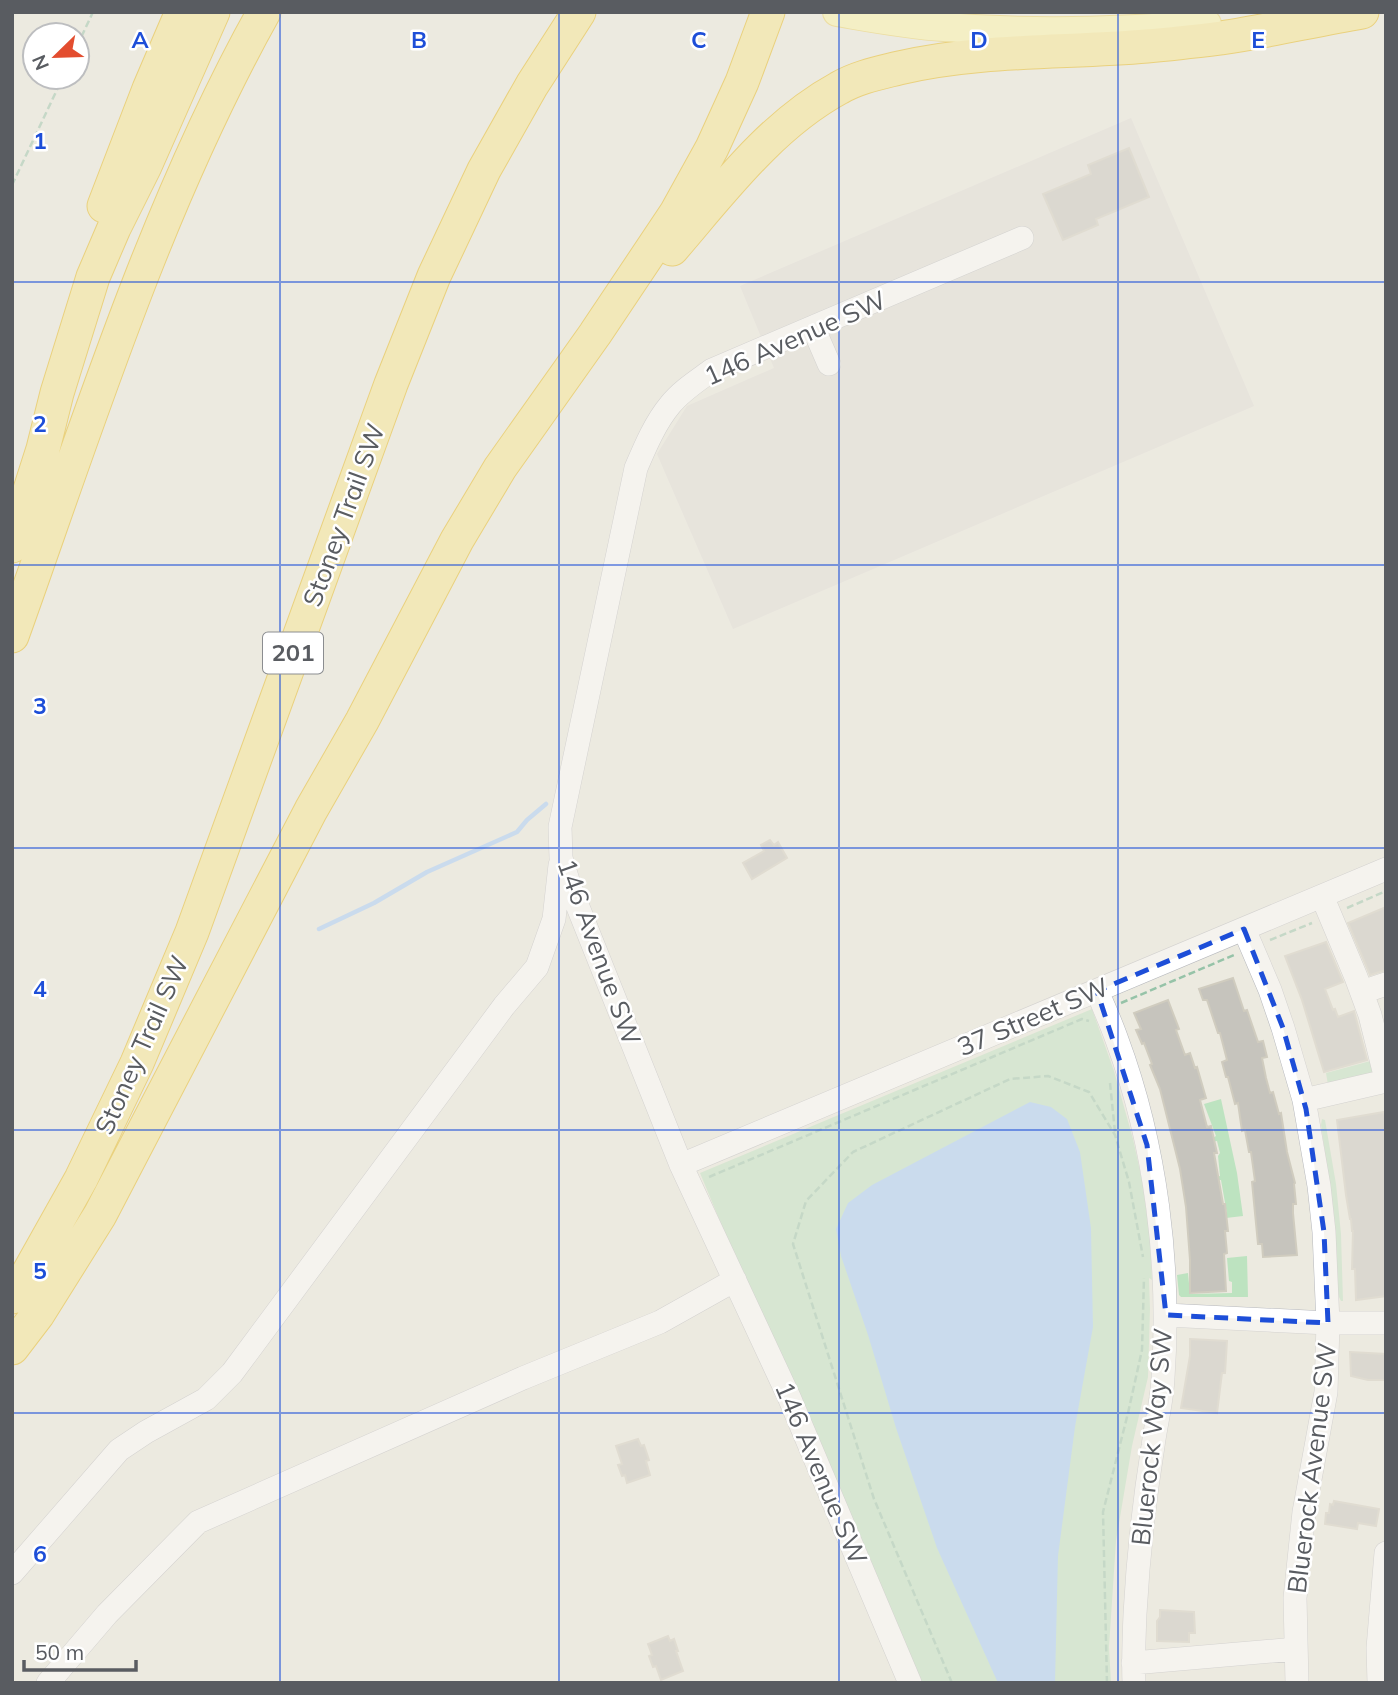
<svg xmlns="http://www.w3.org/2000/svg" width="1398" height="1695" font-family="Mulish,sans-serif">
<rect width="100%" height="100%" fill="#eceae0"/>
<path fill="#dfddd8" d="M1131 118 1254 406 733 629 657 454 687 406 774 368 740 286Z"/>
<path fill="#bde3c0" d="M1092 1009 1114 1071 1133 1139 1142 1180 1150 1237 1152 1280 1149 1278 1150 1309 1148 1377 1132 1446 1116 1541 1109 1647 1111 1683H912L700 1173Z
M1374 1060V1074L1328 1085 1326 1073Z
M1221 1099 1237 1173 1243 1216 1226 1218 1227 1214 1221 1180 1200 1183V1181L1220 1176 1218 1156 1220 1153 1217 1141 1205 1143 1216 1136 1204 1104Z
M1322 1119 1325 1120 1336 1184 1341 1234 1343 1301H1341L1338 1295 1334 1215 1321 1125Z
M1247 1256 1248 1297H1181L1179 1295 1177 1275 1188 1273 1190 1294 1232 1293V1282L1229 1281 1227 1258Z"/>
<path fill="#a0cbfc" d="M1030 1102 1051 1107 1067 1119 1080 1152 1091 1228 1093 1327 1075 1427 1058 1556 1055 1683H998L937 1548 896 1428 868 1335 841 1256 836 1229 848 1203 872 1185Z"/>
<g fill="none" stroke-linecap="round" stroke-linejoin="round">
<path stroke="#a0cbfc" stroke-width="4.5" d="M319 929 374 903 427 872 517 832 527 820 546 804"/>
</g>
<path fill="#c6c4bd" stroke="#d0ccbf" stroke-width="2" d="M1129 148 1149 197 1096 219 1098 225 1063 240 1043 194 1091 174 1088 165Z
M770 840 774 845 778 842 787 858 752 879 743 863 764 851 761 845Z
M1386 907V970L1370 975 1348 923Z
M1326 942 1343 982 1325 989 1333 1010 1335 1009 1338 1017 1354 1011 1367 1060 1324 1072 1302 1000 1285 956Z
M1233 978 1244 1011 1247 1010 1258 1042 1263 1041 1267 1057 1262 1058 1266 1078 1270 1093 1273 1092 1279 1114 1281 1113 1287 1152 1295 1183 1294 1184 1296 1204H1293V1213L1297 1255 1263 1257 1262 1244H1258L1252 1182 1255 1181 1251 1152H1249L1245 1130 1242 1131 1238 1103 1235 1104 1228 1077H1226L1222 1062 1227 1060 1220 1033H1218L1207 1000H1203L1199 989Z
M1168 1000 1179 1029 1176 1030 1185 1055 1190 1053 1195 1068 1197 1067 1206 1098 1200 1100 1207 1127 1211 1126 1217 1153H1214L1223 1204H1225L1228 1231H1225L1227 1253 1224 1254 1226 1291 1190 1293V1260L1186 1207 1180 1169 1160 1089 1150 1065 1152 1064 1144 1043 1142 1044 1136 1030 1141 1029 1134 1013Z
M1384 1112 1386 1119V1296L1356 1300 1355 1269H1352L1353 1231H1352L1351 1219H1350L1346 1195 1337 1120Z
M1190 1339 1227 1341 1225 1373H1222L1217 1413 1181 1408 1190 1356Z
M1350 1352 1386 1354V1380H1368L1351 1376Z
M638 1439 641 1446 644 1445 649 1460 646 1461 650 1475 627 1483 625 1475 622 1476 618 1465 622 1464 616 1446Z
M1334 1501 1379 1509 1376 1526 1358 1523 1357 1529 1325 1524 1326 1513H1329L1330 1504 1333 1505Z
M1160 1610 1194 1612 1195 1633H1189V1642L1157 1641V1621L1160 1617Z
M668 1636 670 1641 674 1639 678 1651H676L683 1671 661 1680 656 1666 653 1667 649 1656 652 1655 648 1644Z"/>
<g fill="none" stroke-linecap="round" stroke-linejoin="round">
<g stroke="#b6b8bd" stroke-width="24">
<path id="minor" d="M813 327 829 364
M1322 896 1356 977 1370 1015 1386 1079
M1244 929 1270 990 1283 1028 1304 1100 1319 1186 1324 1232 1328 1323 1326 1392 1304 1512 1295 1598 1297 1683
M1097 991C1104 1007 1111 1023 1117 1040 1156 1145 1171 1266 1163 1378 1162 1401 1156 1423 1153 1446 1144 1502 1138 1558 1135 1614 1134 1637 1133 1660 1134 1683
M1362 992 1386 984
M1304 1100 1386 1081
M681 1165 1386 869
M1166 1315 1328 1323H1386
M12 1573 119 1450 146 1432 206 1399 232 1373 504 1006 537 967 554 919 560 865
M1133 1663 1296 1649
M48 1683 107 1614 198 1522 523 1378 660 1322 735 1280
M910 1683 789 1397 681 1165 570 887 561 858 560 827 636 468C645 447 655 423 670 405 681 391 697 381 712 370L1022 238
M1379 1683 1378 1648 1386 1553"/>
</g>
<g stroke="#ecd058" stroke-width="30">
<path id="major" d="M837 12C872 18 908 25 944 27 1031 34 1120 32 1207 24"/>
</g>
<g stroke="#e5b407" stroke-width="35">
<path id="highway" d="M104 206 149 89 182 12
M672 249C722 191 771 125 839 88 858 77 879 73 899 68 979 49 1066 53 1147 46 1172 44 1197 41 1221 38 1268 31 1315 20 1362 12
M12 546 43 449 57 393 93 277 114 228 145 166 213 12
M12 636C87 427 155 207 264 12
M12 1297 26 1277 81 1179 137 1063 192 932 391 384 434 276 484 170 532 85 579 12
M12 1348 38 1314 100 1215 311 810 362 721 457 540 500 468 595 334 676 213 712 148 742 82 768 12"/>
</g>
<path stroke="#96c3a8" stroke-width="2.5" stroke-dasharray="7 3.5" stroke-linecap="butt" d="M77 46 93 12
M12 185 63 77
M1347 908 1386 891
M1270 940 1312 923
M1121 1003 1234 955
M1110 1083 1115 1132
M709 1177 1082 1019 1089 1021
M952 1683 874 1499 793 1244 806 1201 853 1152 1010 1079 1048 1076 1089 1092 1115 1135 1129 1182 1143 1257
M1107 1683 1103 1512 1128 1413 1142 1350 1144 1278"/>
<use href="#minor" stroke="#fff" stroke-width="23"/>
<use href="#major" stroke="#fcf6a4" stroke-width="28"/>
<use href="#highway" stroke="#f9e789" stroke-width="33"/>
</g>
<path d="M0 0H1398V1695H0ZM1244 929 1283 1028 1306 1109 1324 1232 1328 1323 1166 1315 1147 1145 1097 991Z" fill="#eceae0" fill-opacity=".55" fill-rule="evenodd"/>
<path fill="none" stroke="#1d4ed8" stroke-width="5" stroke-dasharray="14 9" stroke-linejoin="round" d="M1244 929 1283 1028 1306 1109 1324 1232 1328 1323 1166 1315 1147 1145 1097 991Z"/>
<path fill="none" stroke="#1d4ed8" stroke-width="2" stroke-opacity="0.55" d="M280 12V1683M559 12V1683M839 12V1683M1118 12V1683M12 282H1386M12 565H1386M12 848H1386M12 1130H1386M12 1413H1386"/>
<g text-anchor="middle" stroke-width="5" stroke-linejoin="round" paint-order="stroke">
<rect fill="#fff" stroke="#8b8d90" stroke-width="2" x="263" y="632.5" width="60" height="41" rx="5"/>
<g font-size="24" font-weight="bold" fill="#595c61">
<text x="293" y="661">201</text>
</g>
<g font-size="26" fill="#595c61" stroke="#fff">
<text transform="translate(795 338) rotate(-24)" y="9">146 Avenue SW</text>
<text transform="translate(344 515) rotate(-70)" y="9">Stoney Trail SW</text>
<text transform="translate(599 952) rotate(70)" y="9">146 Avenue SW</text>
<text transform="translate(1033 1017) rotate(-23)" y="9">37 Street SW</text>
<text transform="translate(142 1045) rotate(-66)" y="9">Stoney Trail SW</text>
<text transform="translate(1152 1437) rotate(-84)" y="9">Bluerock Way SW</text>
<text transform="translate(1312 1468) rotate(-83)" y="9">Bluerock Avenue SW</text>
<text transform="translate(821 1473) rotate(67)" y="9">146 Avenue SW</text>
</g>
</g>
<g font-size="23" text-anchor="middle" font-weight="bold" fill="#1d4ed8" stroke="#fff" stroke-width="5" stroke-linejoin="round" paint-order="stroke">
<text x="140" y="48">A</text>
<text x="419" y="48">B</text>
<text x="699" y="48">C</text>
<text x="979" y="48">D</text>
<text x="1258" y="48">E</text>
<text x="40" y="149">1</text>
<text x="40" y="432">2</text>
<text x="40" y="714">3</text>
<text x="40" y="997">4</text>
<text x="40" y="1279">5</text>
<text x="40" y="1562">6</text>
</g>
<rect width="1398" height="1695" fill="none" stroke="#595c61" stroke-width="28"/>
<g transform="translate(56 56) rotate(247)"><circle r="33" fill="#ffffff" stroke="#bdbec0" stroke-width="2"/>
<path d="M0-5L12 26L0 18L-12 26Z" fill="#e34d2f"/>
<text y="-10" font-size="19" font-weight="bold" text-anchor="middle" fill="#595c61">N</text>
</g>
<path d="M24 1660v10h112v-10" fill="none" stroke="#595c61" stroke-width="3.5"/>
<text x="35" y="1660" font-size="21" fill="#595c61" stroke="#ffffff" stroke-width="5" paint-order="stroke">50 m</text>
</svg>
